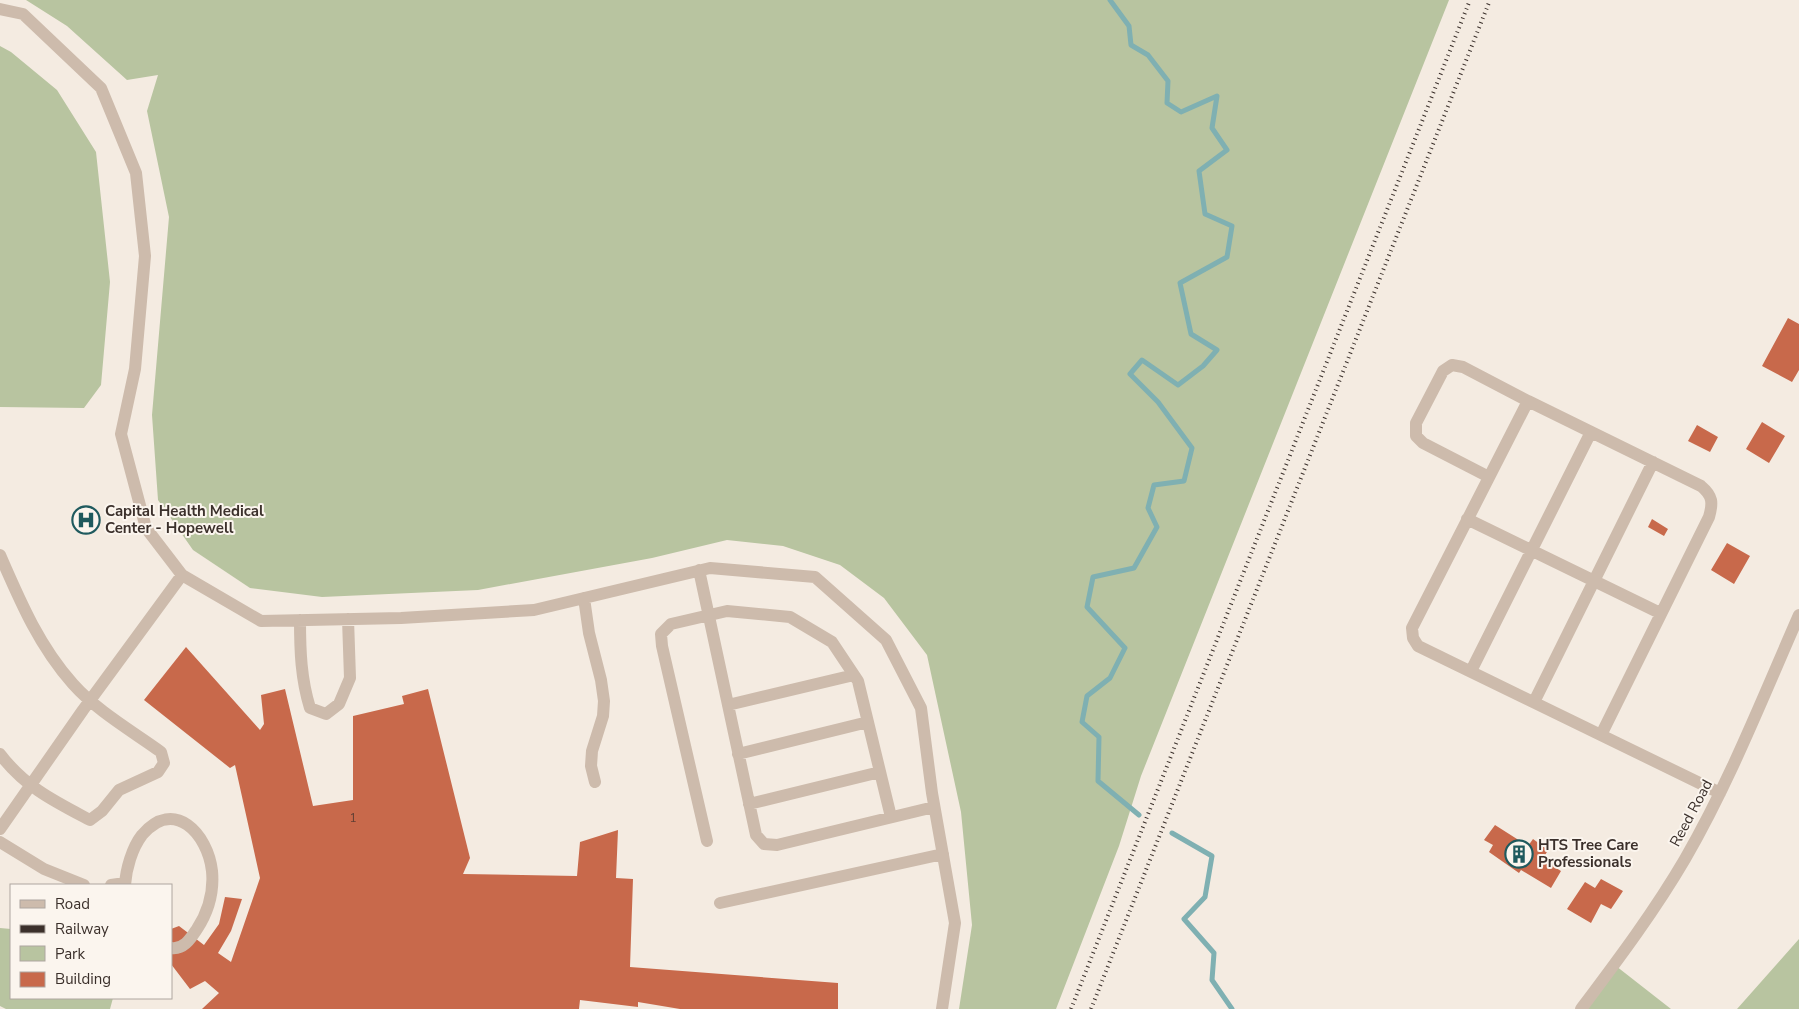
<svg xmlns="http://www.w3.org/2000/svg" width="1799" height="1009" font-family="'Nunito Sans',sans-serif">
<rect width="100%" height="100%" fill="#f4ebe1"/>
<path fill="#b8c4a0" d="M26 0H1449L1141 776 1119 846 1056 1009H959L972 925 961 812 927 655 884 598 840 565 783 546 727 540 652 558 478 590 322 597 250 588 193 550 158 500 152 415 169 217 147 111 158 75 127 80 67 26Z
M0 46 11 52 57 90 96 152 110 282 101 385 84 408 0 407Z
M0 928 11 929V998H113L110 1009H6L0 1006Z
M1799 939V1009H1737Z
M1616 966 1671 1009H1585Z"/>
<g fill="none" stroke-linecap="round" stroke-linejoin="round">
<path stroke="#7fb0b2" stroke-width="5" d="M1110 0 1129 26 1131 45 1148 55 1168 81 1167 103 1181 112 1217 96 1212 128 1227 150 1199 171 1205 214 1232 226 1227 257 1180 283 1191 334 1217 350 1203 366 1178 385 1142 360 1130 374 1158 402 1192 448 1184 481 1154 485 1148 508 1157 527 1134 568 1093 577 1087 607 1125 648 1110 678 1087 696 1082 722 1099 737 1098 781 1139 815
M1172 833 1212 856 1205 897 1184 919 1214 953 1212 980 1232 1009"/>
</g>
<path fill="#c8694b" d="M1788 318 1799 324V370L1792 382 1762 366Z
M1762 422 1785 436 1769 463 1746 449Z
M1697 425 1718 437 1710 452 1688 441Z
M1652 519 1668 529 1664 536 1648 527Z
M1727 543 1750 556 1734 584 1711 570Z
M186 647 260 730 264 724 261 695 285 689 313 806 353 800V716L404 704 402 696 428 689 470 858 463 874 577 876 580 842 618 830 616 878 633 879 630 967 838 983V1009H680L638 1002V1007L580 1000 579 1009H202L219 993 205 981 190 989 171 964V929L179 926 204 945 219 924 225 897 242 899 231 931 218 953 231 962 260 878 235 765 230 768 144 700Z
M1495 825 1528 846 1533 839 1548 850 1544 857 1558 866 1556 868 1561 871 1551 888 1521 870 1519 873 1489 852 1493 845 1484 840Z
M1601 879 1623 891 1611 909 1601 904 1591 923 1567 909 1585 882 1595 888Z"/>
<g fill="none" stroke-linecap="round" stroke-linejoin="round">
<path stroke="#cdbbac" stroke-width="12" d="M0 9 23 14 101 88 136 173 145 256 135 369 121 434 146 528 182 575 261 621 401 618 534 610 710 568 815 577 886 640 921 708 932 793 955 923 942 1009
M1528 401 1412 628 1413 638 1418 646 1720 793
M1489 477 1423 443 1416 436V423L1443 371 1452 365 1463 367 1528 401 1701 486C1713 496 1713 503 1709 517L1601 735
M1467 519 1660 613
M0 555C20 601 39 646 73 684 97 711 132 731 161 752L164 763 158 772 119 790 102 811 90 820C54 801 25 787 0 754
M699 570 756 835 764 844 777 845 934 807
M584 598 589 633 601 680 604 701 603 716 592 751 591 766 595 782
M300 620C300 651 301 679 310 708L326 714 339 704 350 678 348 619
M1471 671 1591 432
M1534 702 1653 462
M728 705 854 675
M738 754 868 722
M749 804 880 772
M0 829 83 710 182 575
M707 841 662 646 661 634 671 624 727 611 790 617 832 642 858 681 891 817
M0 842 44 869 84 885
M111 885 125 883
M125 885C126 869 132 848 142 835 174 797 208 834 212 871 214 892 208 912 197 929 191 938 184 950 171 948
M720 903 943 854
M1581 1009C1617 961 1654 912 1685 859 1730 781 1763 697 1799 615"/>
<path stroke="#3b302b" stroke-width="4" stroke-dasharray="1 4" stroke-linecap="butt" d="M1071 1009 1470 0
M1091 1009 1490 0"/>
</g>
<defs>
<g id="hospital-ring" transform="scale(1.4375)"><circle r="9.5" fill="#fbf5ee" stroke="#1f5a5e" stroke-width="1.5"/><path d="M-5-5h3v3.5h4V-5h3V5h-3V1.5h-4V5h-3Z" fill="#1f5a5e"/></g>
<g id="building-ring" transform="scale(1.4375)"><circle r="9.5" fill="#fbf5ee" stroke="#1f5a5e" stroke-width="1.5"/><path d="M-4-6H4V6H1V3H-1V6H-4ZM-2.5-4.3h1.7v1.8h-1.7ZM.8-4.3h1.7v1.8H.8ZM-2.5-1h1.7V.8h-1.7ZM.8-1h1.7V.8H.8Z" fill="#1f5a5e"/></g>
</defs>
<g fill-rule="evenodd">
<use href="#hospital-ring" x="86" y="520"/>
<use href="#building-ring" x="1519" y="854"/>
</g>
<g text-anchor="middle" stroke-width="4" stroke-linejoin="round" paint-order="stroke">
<g font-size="12" fill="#5e3e33">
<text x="353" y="822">1</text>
</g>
<g font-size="15" font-weight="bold" fill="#3b302b" stroke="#fbf5ee" text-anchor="start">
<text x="105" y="516">Capital Health Medical<tspan x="105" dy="17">Center - Hopewell</tspan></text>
<text x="1538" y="850">HTS Tree Care<tspan x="1538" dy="17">Professionals</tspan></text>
</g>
<g font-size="15" fill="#3b302b" stroke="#fbf5ee">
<text transform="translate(1691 813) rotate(-62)" y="5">Reed Road</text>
</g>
</g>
<rect x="10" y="884" width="162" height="115" fill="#fbf5ee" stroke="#aea6a0"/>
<rect x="20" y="900" width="25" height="8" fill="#cdbbac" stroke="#aea6a0"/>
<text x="55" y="909" font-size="15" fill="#3b302b">Road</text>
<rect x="20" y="925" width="25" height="8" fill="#3b302b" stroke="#aea6a0"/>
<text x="55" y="934" font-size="15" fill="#3b302b">Railway</text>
<rect x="20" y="946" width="25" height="15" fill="#b8c4a0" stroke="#aea6a0"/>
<text x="55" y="959" font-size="15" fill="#3b302b">Park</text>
<rect x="20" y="972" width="25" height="15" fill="#c8694b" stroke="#aea6a0"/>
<text x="55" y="984" font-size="15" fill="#3b302b">Building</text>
</svg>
